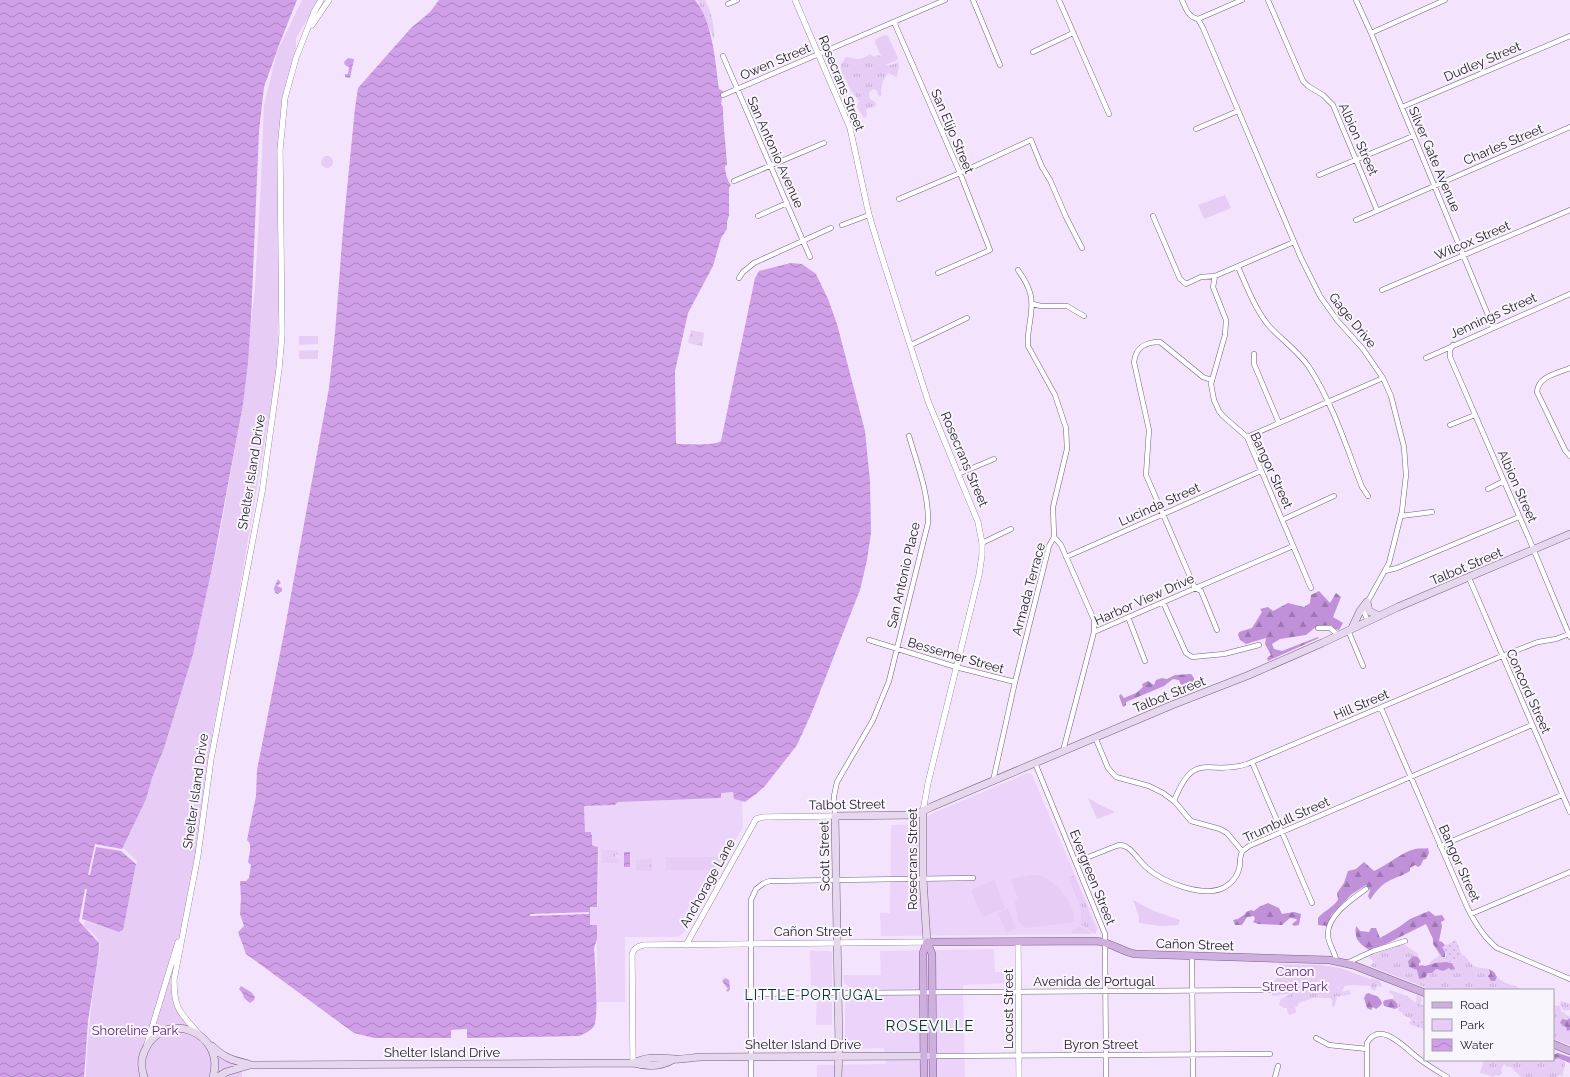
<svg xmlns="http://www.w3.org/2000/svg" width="1570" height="1077" font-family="Raleway,sans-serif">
<defs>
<pattern id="grass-tufts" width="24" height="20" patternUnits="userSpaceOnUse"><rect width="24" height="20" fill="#e7ccf6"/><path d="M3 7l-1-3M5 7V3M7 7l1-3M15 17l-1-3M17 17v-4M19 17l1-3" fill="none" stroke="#c6afd3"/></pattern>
<pattern id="forest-firs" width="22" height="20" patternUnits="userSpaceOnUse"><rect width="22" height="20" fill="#c091d9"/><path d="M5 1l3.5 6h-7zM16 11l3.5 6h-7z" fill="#9c76b0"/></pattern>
<pattern id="garden-dots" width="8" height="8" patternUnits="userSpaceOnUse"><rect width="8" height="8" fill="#e7ccf6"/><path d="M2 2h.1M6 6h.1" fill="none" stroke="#c6afd3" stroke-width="1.8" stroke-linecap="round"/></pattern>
<pattern id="water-waves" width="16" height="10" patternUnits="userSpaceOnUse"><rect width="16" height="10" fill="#cf9fe8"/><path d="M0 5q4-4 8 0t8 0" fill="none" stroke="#a881bc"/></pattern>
</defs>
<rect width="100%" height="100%" fill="#f3e3fd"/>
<path fill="#ecd3fa" d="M1028 773 1032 775 1098 929 1096 932 1092 934 881 936 880 913H890L891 825 916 824 931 814Z
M733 792 734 799 742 801 743 827 686 930 681 935 676 937H625V1002H597V925H590V907L598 906 599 848 596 845H592V834L591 832H585L584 806 617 805 618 802 721 798V793Z
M994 949 995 972H1011V983L963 985 965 1077H817V1065L886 1064 884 1048 849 1049 845 1044V1001L849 998H881V989L850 988 844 983 843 975H881L880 951Z
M810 951H830L832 953V1025H816L817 986H811Z"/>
<path fill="url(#grass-tufts)" d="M697 0H705C711 12 715 26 714 39Z
M870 54 874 57 877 55 882 57 887 65H891L898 62 899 66 897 77 888 73C886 77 883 79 882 85 881 89 882 91 880 97L876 90 874 89 869 92 870 99 876 103 875 107 866 109 867 116 864 118 857 107 859 101 851 90 845 78 841 74 840 71 841 64 846 57C857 58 859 62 870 54Z
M321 162a6 6 0 1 1 12 0a6 6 0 1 1-12 0Z
M691 330 704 333 702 346 688 343Z
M602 850H618V854H615V858L619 859 618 863H602Z
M652 859V871H636V860Z
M1074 875 1096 930V934L1080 924C1085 908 1074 892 1068 878Z
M1079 926 1092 934 1072 933V930Z
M1402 943 1418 954V957L1413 956 1408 961 1409 967 1417 970 1419 978 1436 969 1443 971 1453 965 1452 963 1455 962 1458 958 1464 955C1475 970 1474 966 1489 969V973L1496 979 1498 978C1505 985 1515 984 1522 990H1432L1370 966 1374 962 1368 956Z
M1437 949 1442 957H1445L1446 962 1430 964V962L1439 956Z
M1372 978 1380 981 1382 986 1381 987 1377 986 1375 991 1371 989 1370 980Z
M1339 985H1345L1342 992 1349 990 1351 994 1342 996 1341 995 1339 997 1336 996 1337 998 1334 1007 1332 1006V1000L1330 998H1313L1298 1003V1006L1295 1007 1296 1012 1294 1014 1293 1013 1290 1015 1287 1011V1008H1284L1279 1004 1281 999C1291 994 1306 985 1316 993L1336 986 1339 989Z
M1390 990 1407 996 1416 1003 1417 995 1421 997 1422 1001 1420 1004 1425 1006V1031L1423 1029 1424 1025 1403 1015 1402 1012H1400L1397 1008 1398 1006 1392 999 1394 997 1392 994 1389 993Z
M1561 1001 1570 1004V1010H1563L1560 1005Z
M1553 1003 1554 1005 1560 1006 1561 1011 1570 1017 1562 1024 1566 1027 1567 1031 1570 1030V1045L1553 1039Z
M1558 1057 1565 1062C1566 1067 1562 1071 1563 1077L1560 1075 1556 1077H1521L1511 1067H1507L1504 1064 1501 1070 1502 1073 1499 1076 1496 1075 1493 1077 1486 1074 1480 1073 1484 1060H1554Z"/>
<path fill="url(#forest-firs)" d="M1319 591 1330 603 1336 593 1341 597 1333 617 1343 623 1339 630 1335 629 1331 625 1317 626 1306 635 1280 639 1272 644 1274 649 1282 651 1318 637 1319 638 1268 661 1267 658 1271 655 1265 644 1266 638 1246 644 1240 640 1238 635 1239 632 1252 628 1262 612 1260 609 1268 607 1273 611 1288 603 1304 607 1310 603 1311 595Z
M1191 674 1194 678V686L1189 690H1183L1179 680 1173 679 1164 686 1126 702V705L1123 707 1119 696 1121 694 1124 698 1136 693 1143 687 1142 684 1148 681 1154 685 1156 680 1162 678 1167 679 1175 675Z
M1428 848 1429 853 1426 859 1423 860 1421 865 1418 867 1415 865 1410 868V871C1404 875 1399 876 1393 879 1382 883 1376 891 1370 900L1368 896 1370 890 1366 885 1352 894 1331 915 1328 926 1318 925V918C1324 911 1332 908 1338 900L1337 893 1344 883 1348 871 1356 869 1364 862 1374 871C1388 865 1400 853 1415 849 1419 848 1424 849 1428 848Z
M1268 903 1279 908 1282 914 1294 912 1301 914 1299 925 1294 926 1292 924 1297 920 1296 919 1290 918 1282 925 1258 924 1253 922 1255 919 1254 916 1247 917 1242 925H1235L1233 920 1238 919 1245 914 1246 912 1251 910 1254 911 1259 907Z
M1429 911 1435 916 1442 915 1445 920 1441 922 1442 926 1439 941 1442 942 1445 945V957H1442L1433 944V939L1426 924 1384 945 1369 950C1359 943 1354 939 1356 926L1360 931 1369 932 1371 928H1376L1380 938 1399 927 1410 919Z
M1413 956 1418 957 1421 962 1419 963V966L1422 965 1425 966 1435 963 1446 962 1452 963 1455 969 1451 970 1449 968 1443 971 1436 969 1432 973H1428L1425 978 1419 979 1417 970 1409 967 1408 961Z
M1489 969 1494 972 1497 977 1495 981H1491L1488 976 1490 974Z
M1369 993C1374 997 1378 993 1382 1003L1380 1006 1376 1009 1373 1007 1371 1010 1367 1008 1364 998 1366 994Z
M1392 999 1396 1002 1398 1007 1395 1009 1384 1006 1383 1002 1385 1000Z
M1570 1018V1030L1567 1031 1566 1027 1560 1023 1562 1019 1567 1020Z
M1558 1053 1570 1057V1063L1558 1058 1554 1060 1553 1055Z"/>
<path fill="#e7ccf6" d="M302 0H319L296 38V48L286 82 282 101 278 144 279 301 277 369 230 646 213 729 200 830 172 981 173 1000 202 1039 242 1064V1077H86C87 1040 92 1003 96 966 97 958 102 950 99 942 96 935 89 930 84 926L85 921 121 932 137 861 123 848 124 842 144 800 161 755 186 676 218 544 235 449 245 382 255 286 261 182 264 105 277 52Z
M885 35 888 36 898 58 897 60 888 64 884 63 875 42 876 39Z
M1225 195 1231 208 1204 219 1198 205Z
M299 336H318V344L299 345Z
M318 350V359H299V351Z
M1088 798C1097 803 1105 808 1114 811L1113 813 1097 819Z
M666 857H722V865L719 870H666Z
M1030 875C1034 875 1039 875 1043 877 1058 883 1076 906 1074 922L1026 928 1018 922 1015 901 1018 899 1011 879Z
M994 880 1005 908 982 917 971 890Z
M1133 900 1154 911 1180 920 1178 925 1161 926 1139 923V917Z
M1008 908 1016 929 1006 932 998 913Z
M1280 964 1322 965 1340 968 1370 979V986L1349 985 1323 990 1272 996V983L1280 975Z"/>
<path fill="url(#garden-dots)" d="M1456 940 1462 955 1455 962H1446V954L1442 947Z
M1412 1018 1416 1022H1423V1029L1409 1024Z"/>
<path fill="url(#water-waves)" d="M0 0H297L279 45 264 87 259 131 251 319 248 362 243 404 214 559 193 654 164 748 152 778 146 799 122 849 95 844 88 875H90L96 847 121 851 136 864 123 930 119 932 82 919 87 889H85L79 921 99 943V950L88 1021 84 1077H0Z
M439 0H695C713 22 715 61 719 89L723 91 721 104 723 107C723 126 726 145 727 165L725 166C725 171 727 181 731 185L729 188V215L727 222V229L721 238 713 266 688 313 675 371 676 443 678 444C689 444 713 446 721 441L755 278 759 271 791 263 802 264 816 274 828 299 837 324 865 431 870 481 871 533 867 560 860 590 812 712 797 745 765 786 756 794 745 802 734 799 733 792 721 793V798L618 802 615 805 584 806 585 832H591V834L592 835V845L598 847 597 907H590V925H597V939L594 948C595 962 599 1016 594 1026 591 1031 584 1034 579 1036L467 1038V1029L451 1030V1038H374L354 1033 246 954 238 932 244 926 240 914 241 898 240 881H246L249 878 251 865 248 862C249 855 253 845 247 840L256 796 257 770 284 633 329 388 335 333 343 230 355 108 358 88 411 28 430 12Z
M348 58 354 59 350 78 345 77V74H348L349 67 345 65 344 62Z
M278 579 281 583 277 586 282 588V591L278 594 275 593 274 588Z
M624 852H630V867H624Z
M725 978 729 980 730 989 728 992 726 990 728 989 722 981Z
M241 986 251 992 255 997 254 1000 250 1003 244 998 243 994 239 989Z"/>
<path fill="#f3e3fd" d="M589 912V914L530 916V914Z"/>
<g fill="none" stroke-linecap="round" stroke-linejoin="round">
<g stroke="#73617d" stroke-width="5.5">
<path id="minor" d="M973 0 1000 65
M1059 0 1109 114
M1182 0C1186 9 1188 17 1198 19L1203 28 1301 258 1320 296 1337 320 1363 349 1383 378 1391 396 1404 447 1406 475 1402 511 1389 563 1363 610 1368 621
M1268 0 1303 81 1308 86 1323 95 1333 105 1377 210
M1356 0 1371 33 1493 327
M728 4 737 0
M1198 19 1242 0
M894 22 960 173 990 250 938 273
M1371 33 1445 0
M1033 52 1073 33
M723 56 810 257
M723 95 945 0
M1402 107 1570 36
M1196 129 1238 111
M1319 175 1413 136
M734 181 824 143
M899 199 960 173 1031 140 1042 167 1050 180 1066 217 1082 248
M758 216 787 203
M1153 216 1180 279 1186 284 1201 277 1215 276 1294 242
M1356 220 1570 127
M842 225 869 215
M1238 267C1247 287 1255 309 1269 326 1282 340 1298 351 1309 367 1333 404 1346 446 1362 487L1368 496
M1215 276 1213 287 1226 320 1225 335 1211 384 1214 400 1219 411 1223 416 1247 437 1311 588
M739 278 743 272 754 263 831 228
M1382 290 1570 210
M1033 304 1041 306H1067L1084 316
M911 345 967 318
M1453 345 1450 350V357L1530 541 1570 637
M1254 354V364L1279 423
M1426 358 1570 294
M1570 368C1558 373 1538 376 1537 392L1565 450 1570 456
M1450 425 1475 415
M1247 437 1383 378
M958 474 994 459
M1488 489 1504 481
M1401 516 1432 512
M1282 520 1334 496
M1054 537 1061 545 1094 620V632L1063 751
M982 543 1011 529
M1066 557 1261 471
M1385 571 1397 568 1519 517
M1469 578 1570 812
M1195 588 1146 475 1149 430 1134 362C1136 347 1145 342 1160 342L1203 377 1211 380
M1195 588 1201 591 1217 630
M1163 602 1186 653 1192 657 1224 654 1259 645
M1128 617 1145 661
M1318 628H1330L1338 635
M1348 630 1363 666
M1094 632 1293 546
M869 640 956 667 1015 682
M1381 708 1467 907C1474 921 1484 938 1497 948L1570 979
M1095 737 1108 768 1116 777 1149 786 1163 793 1175 802 1191 821 1220 829 1227 833 1242 851
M1252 762 1312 903
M1035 763 1105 934 1106 1077
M993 781 1015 682 1049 546 1054 537 1053 507 1067 449 1066 428 1055 395 1028 346C1027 337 1029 329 1030 321 1034 299 1031 288 1018 270
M1174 801C1195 748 1208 777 1247 764L1502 656 1538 642 1556 639 1569 634
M835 816 834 796 837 782 873 720 889 681 928 523C929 493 917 464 909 436
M1440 846 1562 795
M1076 862 1116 846C1121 844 1124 845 1128 848 1135 853 1140 862 1147 868 1163 882 1204 899 1225 887 1233 882 1239 874 1240 864 1240 861 1240 856 1242 852 1243 850 1247 848 1249 846L1532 725
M1471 914 1570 872
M1192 955 1193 1077
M1336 960C1335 952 1329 945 1328 936 1326 916 1352 899 1366 889
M1347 963 1373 951 1405 941
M750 994 838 993 1270 990
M1316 1038 1329 1045 1367 1049
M932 1056 1270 1054
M751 1077V900L756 889 764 883 770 881 973 878
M1275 1077 1278 1066
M1367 1077V1043C1380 1019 1406 1049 1418 1058 1427 1065 1437 1071 1447 1077"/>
</g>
<g stroke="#73617d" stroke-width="6">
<path id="tertiary" d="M795 0 850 128 869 215 880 251 928 401 978 522 982 543V555L979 575 928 783 923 811
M312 25 329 0
M1018 942 1019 1077
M686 945 756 819 763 817 835 816
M200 1035C181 1013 174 1011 174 980L198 855 211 759 262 492 279 369 282 334 280 150 285 98 296 58 314 12 321 0
M147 1044 178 942
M633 1063 632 955C633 949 637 946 644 945L927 942"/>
</g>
<g stroke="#73617d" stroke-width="8">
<path id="secondary" d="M1367 602 1369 611 1379 616
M1352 628 1360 611 1367 602
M923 811V879L927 942
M212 1046C224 1058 232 1060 248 1064
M633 1063C649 1056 657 1058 674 1059 683 1060 693 1057 702 1057L932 1056
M144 1077C141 1068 141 1058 145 1050 164 1008 226 1032 213 1077
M218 1077 226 1072 250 1065 633 1063C647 1067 661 1067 674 1059
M838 1077 839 1048 835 816 915 815 931 807 1172 705 1249 675 1322 643 1398 607 1570 534"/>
</g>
<g stroke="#7e5c90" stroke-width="8">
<path id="primary" d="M927 942 1096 941C1110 942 1121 951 1135 954L1330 960 1353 965 1425 993
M927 942 932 954 933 1077
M1553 1044 1570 1051
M924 1077 923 953 927 942"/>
</g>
<use href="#minor" stroke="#fff" stroke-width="4.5"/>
<use href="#tertiary" stroke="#fff" stroke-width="5.5"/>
<use href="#secondary" stroke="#e6d7ee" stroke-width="7"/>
<use href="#primary" stroke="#cdb0dd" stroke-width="7"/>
</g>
<g text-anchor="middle" stroke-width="4" stroke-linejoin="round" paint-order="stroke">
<g font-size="13" fill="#28212d" stroke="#f9f5fc">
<text transform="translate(775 61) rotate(-23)" y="5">Owen Street</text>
<text transform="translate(1482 61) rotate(-23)" y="5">Dudley Street</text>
<text transform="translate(842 83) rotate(68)" y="5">Rosecrans Street</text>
<text transform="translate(953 131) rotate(67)" y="5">San Elijo Street</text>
<text transform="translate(1359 139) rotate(66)" y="5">Albion Street</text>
<text transform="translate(1503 144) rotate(-23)" y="5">Charles Street</text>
<text transform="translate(776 152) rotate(66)" y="5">San Antonio Avenue</text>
<text transform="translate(1435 159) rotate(67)" y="5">Silver Gate Avenue</text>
<text transform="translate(1472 240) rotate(-23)" y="5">Wilcox Street</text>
<text transform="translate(1493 315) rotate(-24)" y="5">Jennings Street</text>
<text transform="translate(1353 320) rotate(51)" y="5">Gage Drive</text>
<text transform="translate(965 459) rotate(67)" y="5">Rosecrans Street</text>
<text transform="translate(1272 470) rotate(65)" y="5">Bangor Street</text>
<text transform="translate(251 472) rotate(-81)" y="5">Shelter Island Drive</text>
<text transform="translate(1518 486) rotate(66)" y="5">Albion Street</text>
<text transform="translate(1159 504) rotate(-24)" y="5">Lucinda Street</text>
<text transform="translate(1466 566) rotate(-23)" y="5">Talbot Street</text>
<text transform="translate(903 575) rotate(-77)" y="5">San Antonio Place</text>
<text transform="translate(1028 589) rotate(-75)" y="5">Armada Terrace</text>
<text transform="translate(1144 599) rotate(-24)" y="5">Harbor View Drive</text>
<text transform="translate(956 655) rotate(16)" y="5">Bessemer Street</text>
<text transform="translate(1529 691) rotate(66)" y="5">Concord Street</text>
<text transform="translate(1169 694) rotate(-22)" y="5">Talbot Street</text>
<text transform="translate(1361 704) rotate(-23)" y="5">Hill Street</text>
<text transform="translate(195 791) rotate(-82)" y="5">Shelter Island Drive</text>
<text transform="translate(847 804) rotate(-1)" y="5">Talbot Street</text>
<text transform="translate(1286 819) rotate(-24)" y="5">Trumbull Street</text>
<text transform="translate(824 856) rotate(-91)" y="5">Scott Street</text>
<text transform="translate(912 859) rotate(-90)" y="5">Rosecrans Street</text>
<text transform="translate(1460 863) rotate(66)" y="5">Bangor Street</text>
<text transform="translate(1093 877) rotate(68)" y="5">Evergreen Street</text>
<text transform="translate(707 883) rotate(-61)" y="5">Anchorage Lane</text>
<text x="813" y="936">Cañon Street</text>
<text transform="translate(1195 944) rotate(2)" y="5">Cañon Street</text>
<text x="1094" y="986">Avenida de Portugal</text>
<text transform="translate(1008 1009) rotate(-90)" y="5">Locust Street</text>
<text x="803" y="1049">Shelter Island Drive</text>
<text x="1101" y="1049">Byron Street</text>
<text x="442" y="1057">Shelter Island Drive</text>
</g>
<g font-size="13" fill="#63297e" stroke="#f9f5fc">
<text x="1295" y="976">Canon<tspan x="1295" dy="15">Street Park</tspan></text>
<text x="135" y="1035">Shoreline Park</text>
</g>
<g font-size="14" letter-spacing="1" fill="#033523" stroke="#f9f5fc">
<text x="814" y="1000">LITTLE PORTUGAL</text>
</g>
<g font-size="15" letter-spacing="1" fill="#033523" stroke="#f9f5fc">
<text x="930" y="1031">ROSEVILLE</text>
</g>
</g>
<rect x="1424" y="989" width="130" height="72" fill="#f9f5fc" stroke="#a5a0a9"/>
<rect x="1432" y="1002" width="20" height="6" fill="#cdb0dd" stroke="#a5a0a9"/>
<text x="1460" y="1009" font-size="12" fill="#28212d">Road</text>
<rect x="1432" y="1019" width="20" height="12" fill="#e7ccf6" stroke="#a5a0a9"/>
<text x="1460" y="1029" font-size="12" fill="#28212d">Park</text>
<rect x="1432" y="1039" width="20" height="12" fill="url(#water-waves)" stroke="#a5a0a9"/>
<text x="1460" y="1049" font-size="12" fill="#28212d">Water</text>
</svg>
